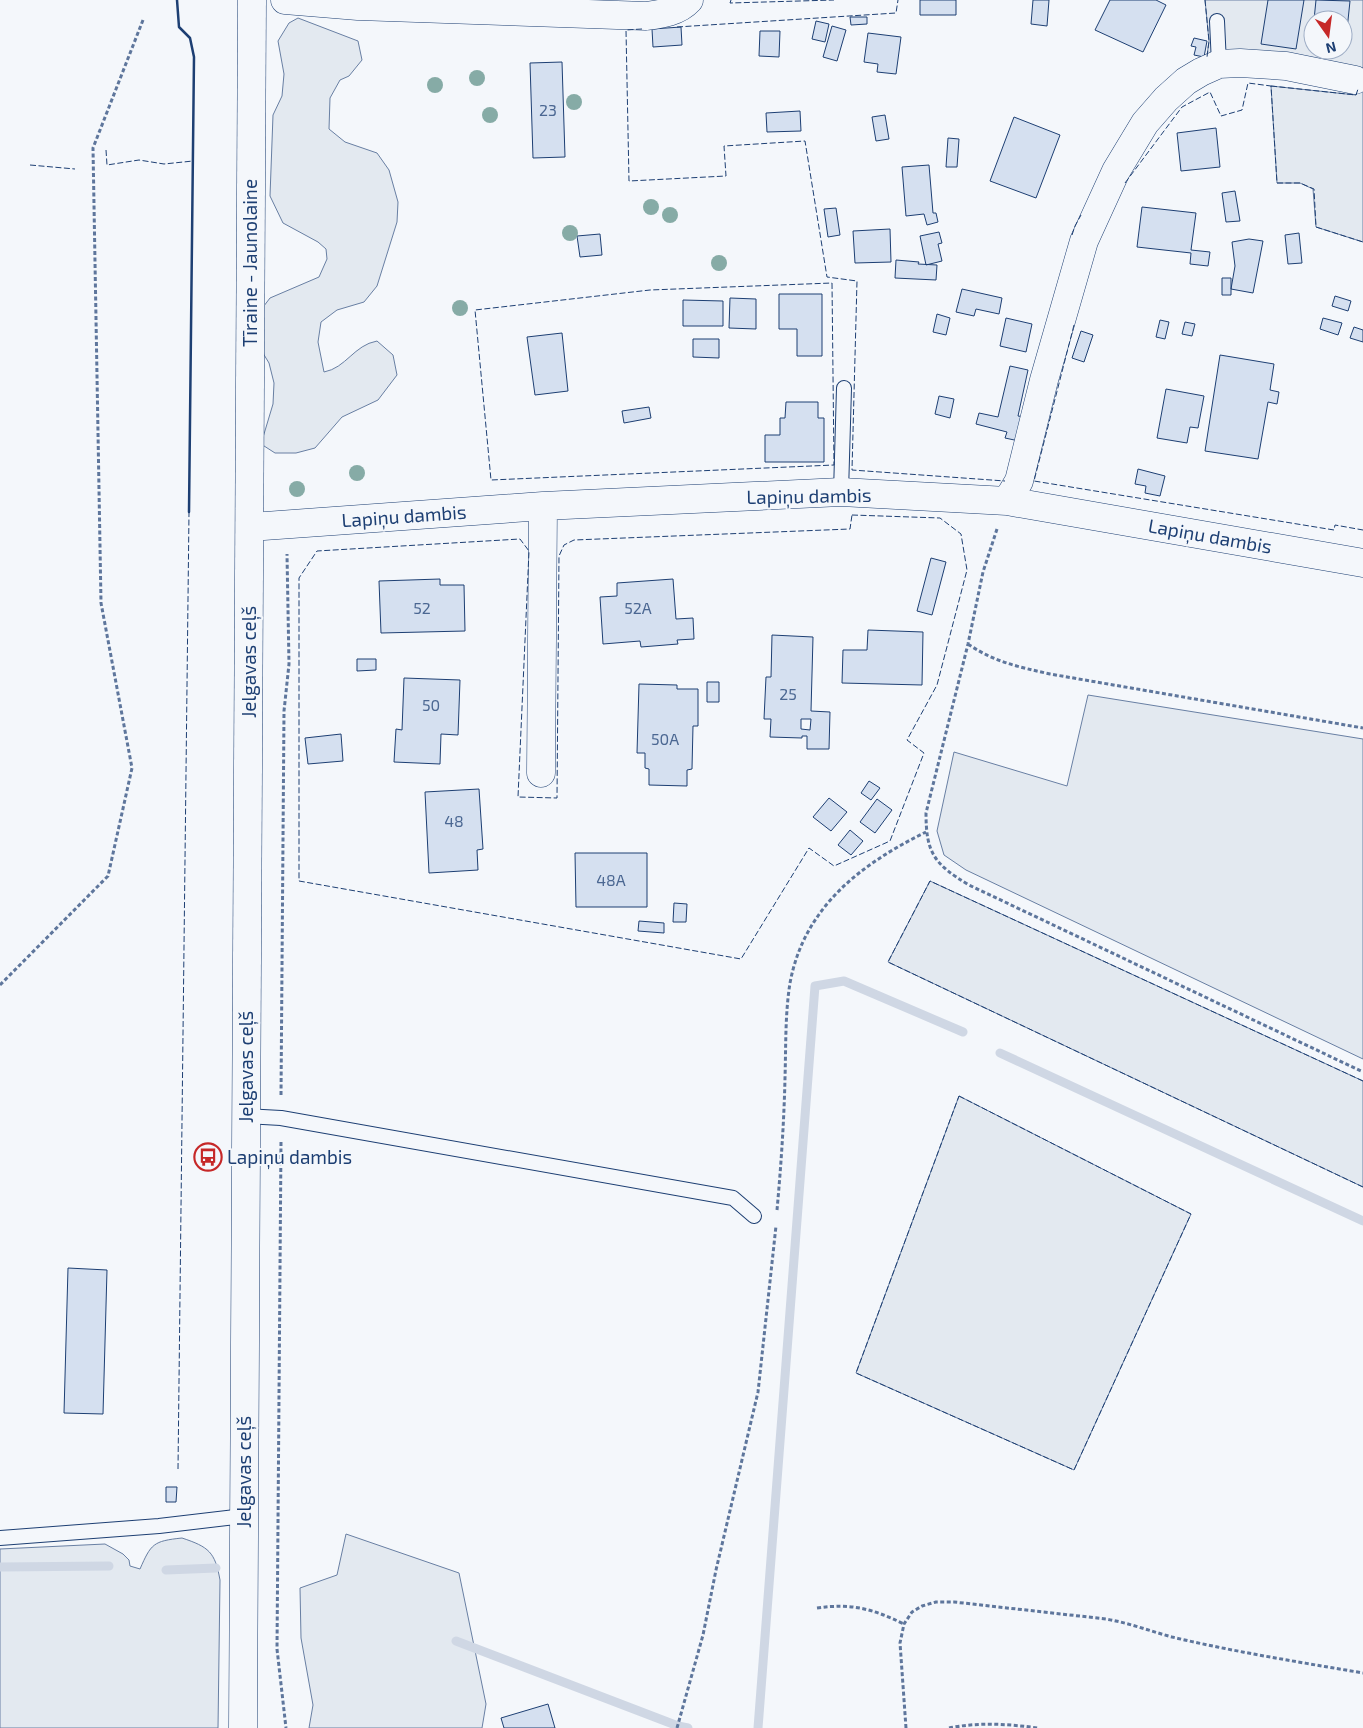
<svg xmlns="http://www.w3.org/2000/svg" width="1363" height="1728" font-family="'Exo 2',sans-serif">
<rect width="100%" height="100%" fill="#f4f7fb"/>
<path fill="#e3e9f0" stroke="#687fa3" fill-rule="evenodd" d="M1205 0H1363V242L1316 227 1313 189 1300 183H1277L1271 86 1356 95 1362 72 1206 63 1209 41ZM1313 20H1343V50H1313Z
M298 18 358 41 362 60 349 76 340 80 330 98 329 129 345 142 377 153 389 170 398 202 397 222 377 286 364 302 337 310 321 322 318 342 324 372C346 368 354 345 377 341L393 355 397 375 378 400 342 417 315 448 296 453H275L261 444 273 404 274 383 269 363 258 345 257 315 270 298 319 277 327 259 326 249 318 242 283 223 270 196 273 115 282 96 284 74 278 41 289 23Z
M1088 695 1363 739V1059L966 870 944 855 937 831 954 752 1067 786Z
M930 881 1363 1081V1187L888 962Z
M959 1096 1191 1214 1074 1470 856 1373Z
M346 1534 459 1573 486 1704 482 1728H309L313 1705 301 1638 300 1588 337 1575Z
M182 1538C209 1547 215 1552 220 1580L218 1728H0V1549L105 1544 123 1554 129 1560 130 1566 140 1569C151 1544 153 1541 182 1538Z"/>
<g fill="none" stroke-linecap="round" stroke-linejoin="round">
<path stroke="#cfd7e4" stroke-width="9" d="M1000 1053 1363 1221
M0 1567 109 1566
M166 1570 216 1568
M456 1641 678 1726 688 1728
M758 1728 815 986 844 981 963 1032"/>
</g>
<path fill="#d5e0f0" stroke="#1d3f73" fill-rule="evenodd" d="M920 0H956V15H920Z
M1033 0H1049L1047 26 1031 24Z
M1110 0H1156L1166 5 1143 52 1095 30Z
M1268 0H1304L1296 49 1261 44Z
M1316 0 1350 1 1345 49H1343V20H1314Z
M850 17H867V24L851 25Z
M816 21 829 24 825 42 812 39Z
M832 26 846 30 837 61 823 57Z
M681 27 682 45 653 47 652 29Z
M760 31H780L779 57 759 56Z
M868 33 901 37 896 74 877 72 878 64 864 62Z
M1194 38 1207 41 1204 57 1194 55 1196 47 1191 46Z
M562 62 565 157 533 158 530 63Z
M800 111 801 131 767 132 766 113Z
M885 115 889 139 876 141 872 117Z
M1014 117 1060 135 1036 198 990 181Z
M1216 128 1220 167 1181 171 1177 133Z
M948 138 959 139 957 167H946Z
M929 165 933 213H936L938 222 927 225 924 214 906 216 902 167Z
M1235 191 1240 221 1226 222 1222 193Z
M1142 207 1196 213 1191 250 1210 252 1208 266 1190 264 1191 253 1137 247Z
M836 208 840 235 828 237 824 209Z
M890 229 891 262 855 263 853 231Z
M939 232 942 243 938 244 942 261 926 265 920 236Z
M1299 233 1302 263 1288 264 1285 235Z
M600 234 602 255 580 257 577 236Z
M1249 239 1263 241 1253 293 1231 289 1235 266 1232 242Z
M896 260 919 262 918 264 937 265 936 280 895 278Z
M1222 278H1231V295H1222Z
M962 289 1002 298 999 314 976 309 974 316 956 312Z
M779 294H822V356H797V329H779Z
M1335 296 1351 301 1348 311 1332 306Z
M730 298 756 299V329L729 328Z
M683 300 723 301V326H683Z
M937 314 950 318 946 335 933 332Z
M1006 318 1032 324 1026 352 1000 346Z
M1323 318 1342 323 1338 335 1320 329Z
M1160 320 1169 322 1165 339 1156 337Z
M1185 322 1195 324 1192 336 1182 334Z
M1354 327 1363 330V342L1350 338Z
M1081 331 1093 335 1084 362 1072 358Z
M562 333 568 391 535 395 527 337Z
M693 339H719V358L693 357Z
M1220 355 1274 364 1270 390 1279 392 1277 404 1268 402 1258 459 1205 451Z
M1010 366 1028 370 1018 416 1025 417 1019 441 1005 438 1007 432 976 424 979 413 998 417Z
M1166 389 1204 396 1198 428 1190 427 1187 443 1157 438Z
M939 396 954 399 950 418 935 414Z
M786 402H818V418H824V462H765V435H780V418H785Z
M649 407 651 418 624 423 622 411Z
M1138 469 1165 476 1160 496 1145 493 1146 486 1135 484Z
M931 558 946 562 932 615 917 611Z
M440 579V585H464L465 631 381 633 379 581Z
M673 579 676 619 693 618 694 639 677 640 678 644 641 647 640 641 603 644 600 597 617 596V583Z
M868 630 923 632 922 685 842 683 843 650H867Z
M772 635 813 637 811 711 830 712 829 749H807V736H802V738L770 737 771 719H764L766 677H771ZM801 719H811L810 730 801 729Z
M357 659H376V670L357 671Z
M404 678 460 680 458 735 441 734 440 764 394 762 396 729 402 730Z
M707 682H719V702H707Z
M639 684 677 685V689H698V726H693L692 769 687 770V786L649 785V769L645 768V753H637Z
M341 734 343 761 308 764 305 738Z
M869 781 880 788 871 800 861 793Z
M479 789 483 849 477 850 478 870 429 873 425 792Z
M829 798 847 812 831 831 813 817Z
M877 799 892 810 875 833 860 822Z
M850 830 863 841 851 855 838 845Z
M575 853H647V907H576Z
M674 903 687 904 686 922H673Z
M639 921 664 923V933L638 931Z
M68 1268 107 1270 103 1414 64 1413Z
M166 1487H177L176 1502H166Z
M548 1704 555 1728H504L501 1718Z"/>
<g fill="none" stroke-linecap="round" stroke-linejoin="round">
<g stroke="#1d3f73" stroke-width="16">
<path id="service" d="M1217 21 1219 64
M841 492 844 388
M246 1116 281 1118 733 1198 754 1216
M0 1538 159 1526 244 1516"/>
</g>
<g stroke="#1d3f73" stroke-width="29">
<path id="minor" d="M285 0 358 6 646 16C661 14 678 12 689 0
M1007 501 1019 481 1044 380 1084 241 1116 171 1145 123 1166 99 1186 81 1201 72 1219 64 1240 63 1286 66 1355 80
M250 527 543 506 841 492 1007 501 1363 563
M541 773 543 506"/>
</g>
<g stroke="#1d3f73" stroke-width="29">
<path id="secondary" d="M243 1728 252 0"/>
</g>
<path stroke="#5e769c" stroke-width="3" stroke-dasharray="4 2.5" stroke-linecap="butt" d="M997 529 983 572 968 644 926 813C926 853 934 864 969 885L1363 1072
M968 644C994 662 1019 667 1050 674L1363 728
M0 985 108 876 132 768 101 603 93 148 143 20
M281 1095 284 711 289 664 287 554
M281 1142 277 1649 286 1728
M777 1210C781 1166 784 1122 785 1078 786 1046 785 1014 790 983 804 907 861 864 926 832
M817 1608C852 1603 873 1609 904 1624
M677 1728 703 1635 716 1570 758 1392 776 1226
M906 1728 900 1643 904 1624 912 1612 922 1606 936 1602H954L1106 1619C1129 1623 1150 1631 1172 1637 1235 1652 1299 1662 1363 1673
M949 1728C979 1722 1008 1724 1038 1728"/>
<use href="#service" stroke="#f4f7fb" stroke-width="14"/>
<use href="#minor" stroke="#f4f7fb" stroke-width="28"/>
<use href="#secondary" stroke="#f4f7fb" stroke-width="28"/>
<path stroke="#1d3f73" stroke-width="1" stroke-dasharray="6 2.5" stroke-linecap="butt" d="M731 0 730 3 834 0
M1205 0 1209 41 1207 57
M677 27 896 13 898 0
M642 29 626 30 629 181 726 176 724 146 805 141 827 277 857 281 852 470 1005 481
M1271 86 1356 95 1358 89
M106 150 107 165 139 160 164 164 193 161
M30 165 75 169
M1125 183 1182 107 1210 92 1221 116 1242 110 1248 83 1271 86 1277 183H1300L1314 189 1316 227 1363 242
M1072 235 1075 226 1081 215
M832 283 834 465 491 480 475 310 650 290Z
M1074 325 1034 481 1334 530 1335 525 1363 530
M852 515 940 518 961 534 967 570 937 685 907 740 924 753 890 841 834 866 809 848 741 959 299 881V578L317 551 520 539 529 551 518 797 557 798 559 556 564 545 574 540 850 529Z
M1363 1081 930 881 888 962 1363 1187
M959 1096 1191 1214 1074 1470 856 1373Z
M178 1469 189 512"/>
<path stroke="#1d3f73" stroke-width="2.5" d="M177 0 179 27 190 38 194 57 189 512"/>
</g>
<g fill="#86aba6">
<circle cx="477" cy="78" r="8"/>
<circle cx="435" cy="85" r="8"/>
<circle cx="574" cy="102" r="8"/>
<circle cx="490" cy="115" r="8"/>
<circle cx="651" cy="207" r="8"/>
<circle cx="670" cy="215" r="8"/>
<circle cx="570" cy="233" r="8"/>
<circle cx="719" cy="263" r="8"/>
<circle cx="460" cy="308" r="8"/>
<circle cx="357" cy="473" r="8"/>
<circle cx="297" cy="489" r="8"/>
</g>
<defs>
<g id="bus-ring" transform="scale(1.4375)"><circle r="9.5" fill="#f4f7fb" stroke="#c62828" stroke-width="1.5"/><path d="M-5-6H5V4H4V6H2V4H-2V6H-4V4H-5ZM-3.5-4V0h7V-4ZM-3.5 1.2v1.5H-2V1.2ZM2 1.2v1.5H3.5V1.2Z" fill="#c62828"/></g>
</defs>
<g fill-rule="evenodd">
<use href="#bus-ring" x="208" y="1157"/>
</g>
<g text-anchor="middle" stroke-width="4" stroke-linejoin="round" paint-order="stroke">
<g font-size="16" fill="#4b6792">
<text x="548" y="116">23</text>
<text x="422" y="614">52</text>
<text x="638" y="614">52A</text>
<text x="788" y="700">25</text>
<text x="431" y="711">50</text>
<text x="665" y="745">50A</text>
<text x="454" y="827">48</text>
<text x="611" y="886">48A</text>
</g>
<g font-size="19" fill="#1d3f73" stroke="#f4f7fb">
<text transform="translate(250 263) rotate(-90)" y="7">Tīraine - Jaunolaine</text>
<text transform="translate(809 496) rotate(-1)" y="7">Lapiņu dambis</text>
<text transform="translate(404 516) rotate(-4)" y="7">Lapiņu dambis</text>
<text transform="translate(1210 536) rotate(10)" y="7">Lapiņu dambis</text>
<text transform="translate(249 662) rotate(-90)" y="7">Jelgavas ceļš</text>
<text transform="translate(246 1067) rotate(-90)" y="7">Jelgavas ceļš</text>
<text transform="translate(244 1472) rotate(-90)" y="7">Jelgavas ceļš</text>
</g>
<g font-size="19" fill="#1d3f73" stroke="#f4f7fb" text-anchor="start">
<text x="227" y="1164">Lapiņu dambis</text>
</g>
</g>
<g transform="translate(1328 35) rotate(166)"><circle r="24" fill="#f4f7fb" stroke="#9eadc5"/>
<path d="M0-4L9 19L0 12L-9 19Z" fill="#c62828"/>
<text y="-8" font-size="14" font-weight="bold" text-anchor="middle" fill="#1d3f73">N</text>
</g>
</svg>
